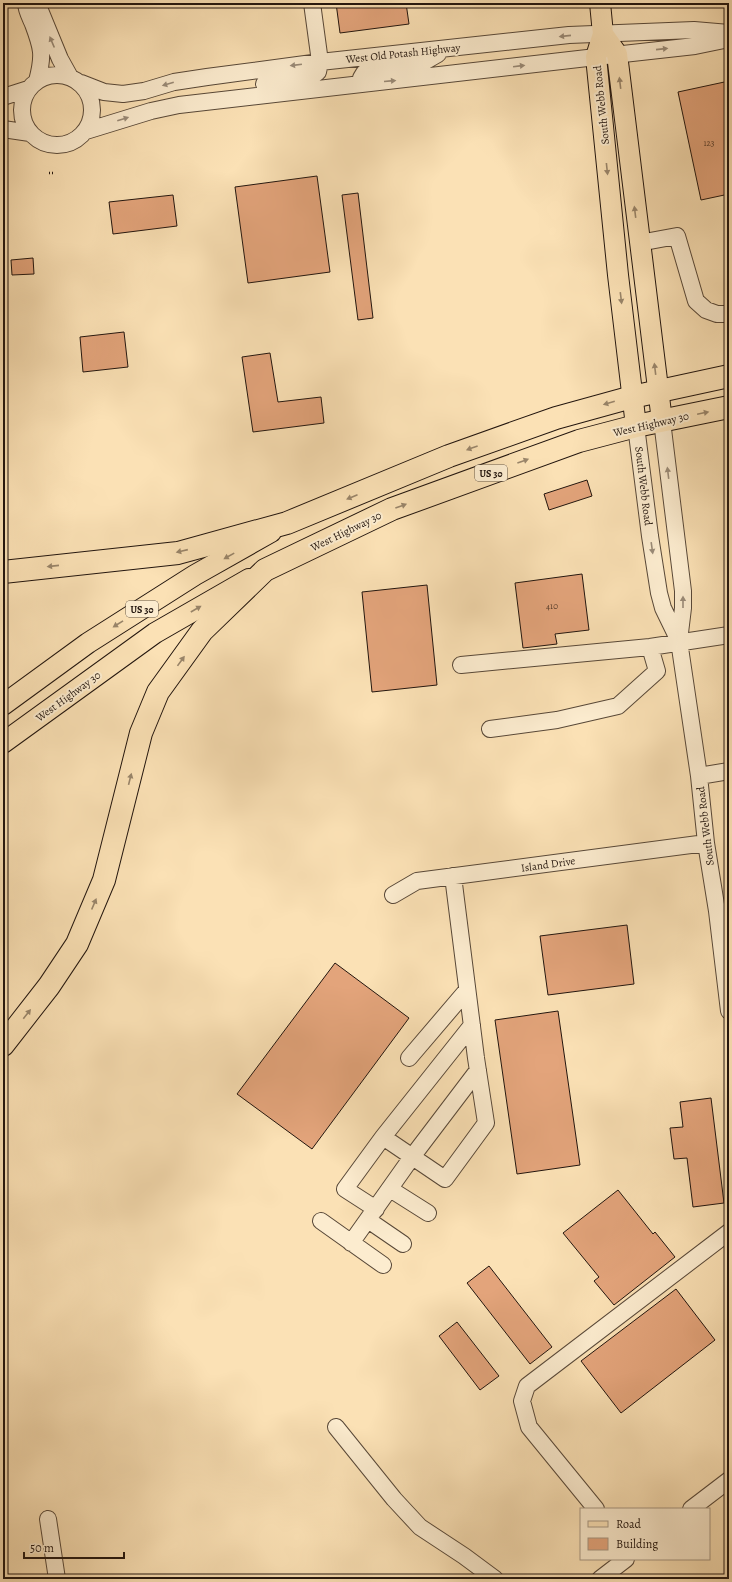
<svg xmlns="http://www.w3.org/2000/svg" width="732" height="1582" font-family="Alegreya,serif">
<rect width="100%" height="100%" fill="#fbe1b5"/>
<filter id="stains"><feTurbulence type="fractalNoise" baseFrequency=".005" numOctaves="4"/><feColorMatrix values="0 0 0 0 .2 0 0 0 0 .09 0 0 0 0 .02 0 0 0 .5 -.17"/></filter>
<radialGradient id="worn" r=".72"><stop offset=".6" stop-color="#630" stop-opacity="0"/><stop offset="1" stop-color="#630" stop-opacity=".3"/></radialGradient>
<path fill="#e3a47b" stroke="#22150e" d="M336 3H406L409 24 340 33Z
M729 81V194L701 200 678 92Z
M317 176 330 272 248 283 235 187Z
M358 193 373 318 358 320 342 195Z
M173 195 177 226 113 234 109 202Z
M33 258 34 274 12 275 11 260Z
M124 332 128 367 83 372 80 337Z
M270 353 278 402 321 397 324 423 253 432 242 357Z
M587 480 592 496 549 510 544 494Z
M582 574 589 630 555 634 557 644 523 648 515 583Z
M427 585 437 685 372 692 362 592Z
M627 925 634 984 548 995 540 936Z
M335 963 409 1018 312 1149 237 1094Z
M558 1011 580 1165 517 1174 495 1020Z
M711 1098 724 1203 693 1207 687 1158 674 1159 670 1128 683 1127 680 1102Z
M618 1190 653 1234 655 1232 675 1257 614 1305 594 1281 599 1277 563 1233Z
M489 1266 552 1347 530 1364 467 1283Z
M676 1289 715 1340 621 1413 581 1361Z
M457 1322 499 1376 480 1390 439 1336Z"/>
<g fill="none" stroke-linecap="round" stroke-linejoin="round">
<g stroke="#584838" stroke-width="18">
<path id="minor" d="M26 3C26 10 30 17 33 24 42 48 44 55 37 81
M37 3 60 59 70 77
M22 110a35 35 0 1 1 70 0a35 35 0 1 1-70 0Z
M81 83 104 92 123 94 144 91 174 82 207 77 320 62 569 35 694 30 729 33
M264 84 311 77 318 72 320 62 312 3
M361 84V78L364 73 374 70 424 62 438 54
M3 97 28 89
M3 129 30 133
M86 131 151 111 179 105 596 57 695 46 729 39
M639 243 677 236 696 301 706 310 717 314H729
M662 421 683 591V608L679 641 699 776 706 843 717 911 729 1011
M636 426 650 536 659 593 663 608 679 641
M461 665 650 647 729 635
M490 729 557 720 618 706 657 671 650 647
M699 776 729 771
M453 876 476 1058 486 1123 445 1179 383 1137 472 1025
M393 895 417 881 706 843
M409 1058 467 990
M390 1189 428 1213
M376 1209 345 1189 383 1137
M368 1220 403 1244
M321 1221 383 1265
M351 1243 412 1157 478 1070
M336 1427 394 1499 420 1527 464 1556 495 1579
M596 1509 529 1427 522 1401 527 1386 729 1232
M691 1509 729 1480
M48 1519 57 1579
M600 1579 626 1559"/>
</g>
<g stroke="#22150e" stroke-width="22">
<path id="major" d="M600 3 603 34 596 57 618 275 636 426
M603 34 617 54 662 421
M3 705 88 643 195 575 271 532
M3 743 155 633 249 579"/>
</g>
<g stroke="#22150e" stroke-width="24">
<path id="highway" d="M3 572 178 553 287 523 449 456 556 418 632 397 729 376
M3 1045 49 986 77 944 104 880 141 733 158 692 202 631 265 570 392 509 579 441 636 426 729 407"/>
</g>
<path stroke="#22150e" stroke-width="2.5" stroke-dasharray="1 2" stroke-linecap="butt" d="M49 173H54"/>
<use href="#minor" stroke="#fceccf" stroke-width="16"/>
<use href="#major" stroke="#fbe1b5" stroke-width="20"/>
<use href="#highway" stroke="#fbe1b5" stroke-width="22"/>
<path stroke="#22150e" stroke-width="3" stroke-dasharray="7 7" stroke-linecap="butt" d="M726 1579 729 1576"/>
</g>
<defs><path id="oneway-solid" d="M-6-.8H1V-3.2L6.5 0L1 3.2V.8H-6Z"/></defs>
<g fill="#9a8b78">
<use href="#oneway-solid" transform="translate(565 36) rotate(174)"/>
<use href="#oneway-solid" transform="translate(52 42) rotate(-113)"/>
<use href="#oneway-solid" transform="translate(662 49) rotate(-6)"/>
<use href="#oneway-solid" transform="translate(296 65) rotate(173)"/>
<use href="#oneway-solid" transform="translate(519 66) rotate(-7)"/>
<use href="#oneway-solid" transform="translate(390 81) rotate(-5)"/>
<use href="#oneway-solid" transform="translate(168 84) rotate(164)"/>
<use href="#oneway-solid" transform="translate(123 119) rotate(-17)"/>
<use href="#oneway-solid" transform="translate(668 473) rotate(-97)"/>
<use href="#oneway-solid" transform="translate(652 548) rotate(82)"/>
<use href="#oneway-solid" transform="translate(683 602) rotate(-90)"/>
</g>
<g fill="#99856a">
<use href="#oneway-solid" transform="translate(620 83) rotate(-97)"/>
<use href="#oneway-solid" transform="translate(607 169) rotate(84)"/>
<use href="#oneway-solid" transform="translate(635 212) rotate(-97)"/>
<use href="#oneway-solid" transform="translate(621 298) rotate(83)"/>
<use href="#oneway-solid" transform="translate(655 369) rotate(-97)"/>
<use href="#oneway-solid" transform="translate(609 403) rotate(164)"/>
<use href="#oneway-solid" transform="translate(703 413) rotate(-12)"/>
<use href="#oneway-solid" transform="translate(472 448) rotate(160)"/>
<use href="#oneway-solid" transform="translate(523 461) rotate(-20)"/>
<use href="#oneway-solid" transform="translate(352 497) rotate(157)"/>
<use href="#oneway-solid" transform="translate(401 506) rotate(-20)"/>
<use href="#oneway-solid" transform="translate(182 551) rotate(167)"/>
<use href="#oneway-solid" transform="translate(229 556) rotate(151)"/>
<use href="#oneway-solid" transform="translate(53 566) rotate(174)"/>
<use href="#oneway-solid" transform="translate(196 609) rotate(-30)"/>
<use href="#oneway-solid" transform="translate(118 624) rotate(148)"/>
<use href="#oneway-solid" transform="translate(181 661) rotate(-54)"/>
<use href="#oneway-solid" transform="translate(130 779) rotate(-76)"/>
<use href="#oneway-solid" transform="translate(94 904) rotate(-67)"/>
<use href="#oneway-solid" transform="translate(27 1014) rotate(-52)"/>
</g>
<g text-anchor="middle" stroke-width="4" stroke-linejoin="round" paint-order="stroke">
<g font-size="9" fill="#523929">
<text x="709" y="146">123</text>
<text x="552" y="609">410</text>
</g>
<g fill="#fceccf" stroke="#635648" stroke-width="1">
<rect x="475" y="465" width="32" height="16" rx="3"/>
<rect x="126" y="601" width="32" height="16" rx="3"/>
</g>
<g font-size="10" font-weight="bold" fill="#22150e">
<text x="491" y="477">US 30</text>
<text x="142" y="613">US 30</text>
</g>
<g font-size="11" fill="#22150e" stroke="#fceccf">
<text transform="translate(403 53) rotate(-6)" y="4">West Old Potash Highway</text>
<text transform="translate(601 105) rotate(-96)" y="4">South Webb Road</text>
<text transform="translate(651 424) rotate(-13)" y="4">West Highway 30</text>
<text transform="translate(644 486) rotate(83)" y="4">South Webb Road</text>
<text transform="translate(346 531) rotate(-26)" y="4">West Highway 30</text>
<text transform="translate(68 696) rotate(-36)" y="4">West Highway 30</text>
<text transform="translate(705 826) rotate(-97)" y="4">South Webb Road</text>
<text transform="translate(548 864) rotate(-8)" y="4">Island Drive</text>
</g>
</g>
<rect width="732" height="1582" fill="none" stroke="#fbe1b5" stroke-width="16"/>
<rect x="4" y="4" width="724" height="1574" fill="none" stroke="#22150e" stroke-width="2"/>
<rect x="8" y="8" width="716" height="1566" fill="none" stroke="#22150e"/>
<rect x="580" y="1508" width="130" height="52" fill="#fceccf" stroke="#a59682"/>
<rect x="588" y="1521" width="20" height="6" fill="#fbe1b5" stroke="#a59682"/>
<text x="616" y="1528" font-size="12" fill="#22150e">Road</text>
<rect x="588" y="1538" width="20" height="12" fill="#e3a47b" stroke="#a59682"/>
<text x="616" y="1548" font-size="12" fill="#22150e">Building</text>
<path d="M24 1552v6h100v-6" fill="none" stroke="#22150e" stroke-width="2"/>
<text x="30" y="1552" font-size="12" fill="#22150e" stroke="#fceccf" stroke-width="3" paint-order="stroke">50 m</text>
<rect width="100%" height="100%" filter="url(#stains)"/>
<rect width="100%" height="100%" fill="url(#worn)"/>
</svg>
